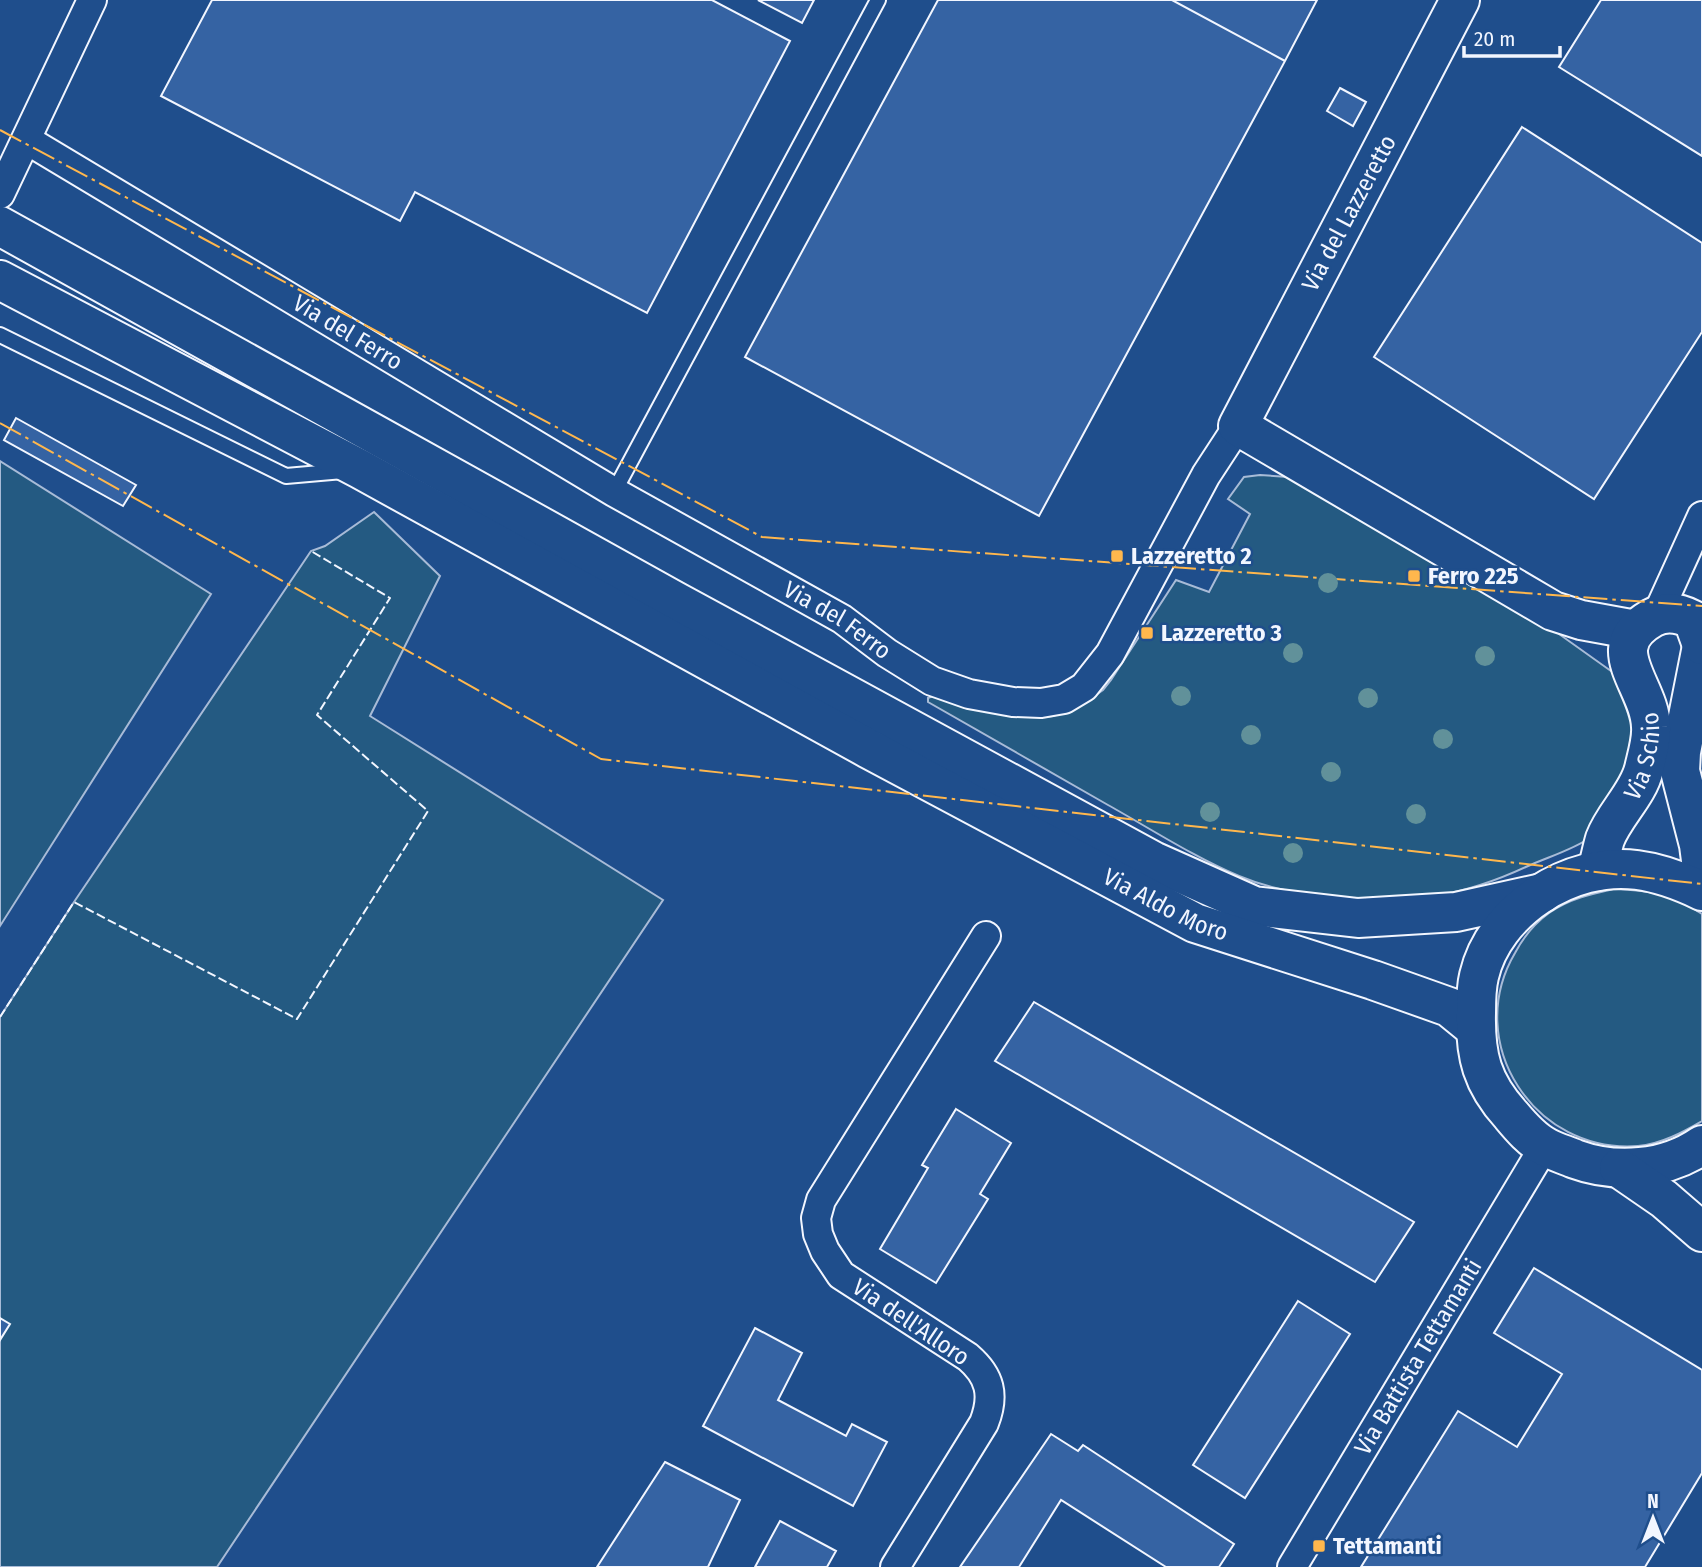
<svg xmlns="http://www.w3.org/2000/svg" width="1702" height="1567" font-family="'Fira Sans Condensed',sans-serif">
<rect width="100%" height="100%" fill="#1f4e8c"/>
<path fill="#245a82" stroke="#a8bbd7" stroke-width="2" d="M0 461 211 594 0 926Z
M1260 475 1302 478 1538 619 1625 681 1638 741 1591 837C1575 849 1548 857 1528 866 1464 896 1413 904 1343 898 1307 895 1272 890 1239 876 1194 857 1151 829 1108 805 1048 771 988 736 928 702V698L933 696 1042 717 1053 716 1080 706 1103 690 1111 680 1176 580 1209 592 1250 514 1228 499 1244 477Z
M374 512 440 576 370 716 663 900 217 1567H0V1017L74 902 311 551 325 546Z
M1614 889C1649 890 1672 894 1702 914V1121C1683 1132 1661 1144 1638 1146 1535 1154 1462 1043 1515 953 1523 938 1535 923 1549 913 1569 899 1591 894 1614 889Z"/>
<path fill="#3563a3" stroke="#f2f6ff" stroke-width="2" d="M212 0H712L790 41 647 313 415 192 400 221 161 96Z
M758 0H814L802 23Z
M938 0H1172L1285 61 1039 516 745 357Z
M1172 0H1317L1285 61Z
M1601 0H1702V156L1559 67Z
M1340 88 1366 102 1353 126 1327 111Z
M1522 127 1702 243V332L1594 499 1374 357Z
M16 418 136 485 123 506 4 440Z
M1034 1002 1414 1222 1375 1282 995 1061Z
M956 1109 1011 1143 980 1194 988 1199 936 1283 880 1249 928 1168 922 1165Z
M1534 1268 1702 1370V1473L1645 1567H1361L1458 1411 1517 1447 1562 1374 1494 1333Z
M1298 1301 1350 1334 1245 1498 1193 1465Z
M0 1318 10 1324 0 1340Z
M755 1328 802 1353 778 1400 846 1436 852 1424 887 1442 853 1506 703 1426Z
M1051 1434 1078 1451 1083 1445 1234 1544 1219 1567H1166L1061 1500 1019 1567H960Z
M665 1462 740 1500 708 1567H597Z
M780 1521 836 1551 827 1567H755Z"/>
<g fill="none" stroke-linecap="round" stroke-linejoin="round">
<g stroke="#f2f6ff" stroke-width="18">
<path id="lane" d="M0 335 286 476 343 471
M614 492 878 0"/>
</g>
<g stroke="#f2f6ff" stroke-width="32">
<g id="street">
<path id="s1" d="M27 140 614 492 842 619 887 653 932 681 969 694 1013 702 1041 703 1064 699 1084 687 1110 654 1206 475 1238 426"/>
<path d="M0 194 92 0"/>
<path d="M1657 615 1702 516"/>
<path d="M895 1567 984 1423C995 1395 990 1376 968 1357L841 1275 825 1251 818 1234 816 1218 821 1200 986 936"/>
<path id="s2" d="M1292 1567 1544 1147"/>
</g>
</g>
<g stroke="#f2f6ff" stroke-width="42">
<g id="secondary">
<path d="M1460 0 1238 426 1553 611 1581 620 1636 630"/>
<path d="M0 226 675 601 1153 861 1254 906 1358 918 1456 912 1542 893"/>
<path id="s3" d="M0 280 360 469 869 749 1195 923 1373 980 1449 1007 1476 1029"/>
<path d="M1702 646 1681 752 1680 771 1699 845 1702 868"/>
<path id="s4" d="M1597 871C1600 860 1602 849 1605 839 1614 815 1638 794 1644 769 1647 756 1652 740 1651 727 1650 685 1599 648 1652 618 1666 610 1680 613 1693 620L1702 645"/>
<path d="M1702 891C1681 881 1661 873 1637 870 1571 861 1494 910 1479 976 1476 988 1476 1001 1476 1013 1475 1056 1482 1083 1511 1115 1521 1127 1532 1140 1546 1147 1555 1152 1566 1155 1575 1159 1616 1174 1666 1170 1702 1145"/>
<path d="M1619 1168 1664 1199 1702 1232"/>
</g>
</g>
<use href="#lane" stroke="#1f4e8c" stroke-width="14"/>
<use href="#street" stroke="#1f4e8c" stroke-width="28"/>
<use href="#secondary" stroke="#1f4e8c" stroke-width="38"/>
<path stroke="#f2f6ff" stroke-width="2" stroke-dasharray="9 3.5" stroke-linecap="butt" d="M0 1017 74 902 297 1019 428 811 317 715 390 598 311 551"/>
<path stroke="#ffb74d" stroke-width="2" stroke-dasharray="24 5 3.5 5" stroke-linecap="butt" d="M0 130 762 537 1702 606
M0 423 601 759 1702 884"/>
</g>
<g fill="#61919a">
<circle cx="1328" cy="583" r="10"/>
<circle cx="1293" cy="653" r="10"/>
<circle cx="1485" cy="656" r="10"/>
<circle cx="1181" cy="696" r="10"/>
<circle cx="1368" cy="698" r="10"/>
<circle cx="1251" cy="735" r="10"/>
<circle cx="1443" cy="739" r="10"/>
<circle cx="1331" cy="772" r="10"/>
<circle cx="1210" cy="812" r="10"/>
<circle cx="1416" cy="814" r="10"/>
<circle cx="1293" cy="853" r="10"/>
</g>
<g fill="#ffb74d" stroke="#1f4e8c" stroke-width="2.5">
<rect x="1110" y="549" width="14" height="14" rx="3.5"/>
<rect x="1407" y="569" width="14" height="14" rx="3.5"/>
<rect x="1140" y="626" width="14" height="14" rx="3.5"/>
<rect x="1312" y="1539" width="14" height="14" rx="3.5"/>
</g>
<g text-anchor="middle" stroke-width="5" stroke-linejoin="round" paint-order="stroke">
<g font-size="24" fill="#f2f6ff" stroke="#1f4e8c">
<text transform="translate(1349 213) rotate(-62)" y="8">Via del Lazzeretto</text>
<text dy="8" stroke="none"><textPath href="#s1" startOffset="374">Via del Ferro</textPath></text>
<text dy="8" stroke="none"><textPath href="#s1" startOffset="942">Via del Ferro</textPath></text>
<text dy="8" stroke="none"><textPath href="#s4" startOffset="126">Via Schio</textPath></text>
<text dy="8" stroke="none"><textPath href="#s3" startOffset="1323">Via Aldo Moro</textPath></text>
<text transform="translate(911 1322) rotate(34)" y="8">Via dell'Alloro</text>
<text dy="8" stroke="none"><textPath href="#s2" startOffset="245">Via Battista Tettamanti</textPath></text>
</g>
<g font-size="24" font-weight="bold" fill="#f2f6ff" stroke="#1f4e8c" text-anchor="start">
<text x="1131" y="564">Lazzeretto 2</text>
<text x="1428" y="584">Ferro 225</text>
<text x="1161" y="641">Lazzeretto 3</text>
<text x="1333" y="1554">Tettamanti</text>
</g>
</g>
<g transform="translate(1653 1518)" stroke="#1f4e8c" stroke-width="5" paint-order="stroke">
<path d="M0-5L12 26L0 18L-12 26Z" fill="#f2f6ff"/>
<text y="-10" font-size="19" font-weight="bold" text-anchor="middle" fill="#f2f6ff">N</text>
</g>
<path d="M1464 46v10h96v-10" fill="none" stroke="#f2f6ff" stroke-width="3.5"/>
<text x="1474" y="46" font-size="21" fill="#f2f6ff" stroke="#1f4e8c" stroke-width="5" paint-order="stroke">20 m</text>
</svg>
